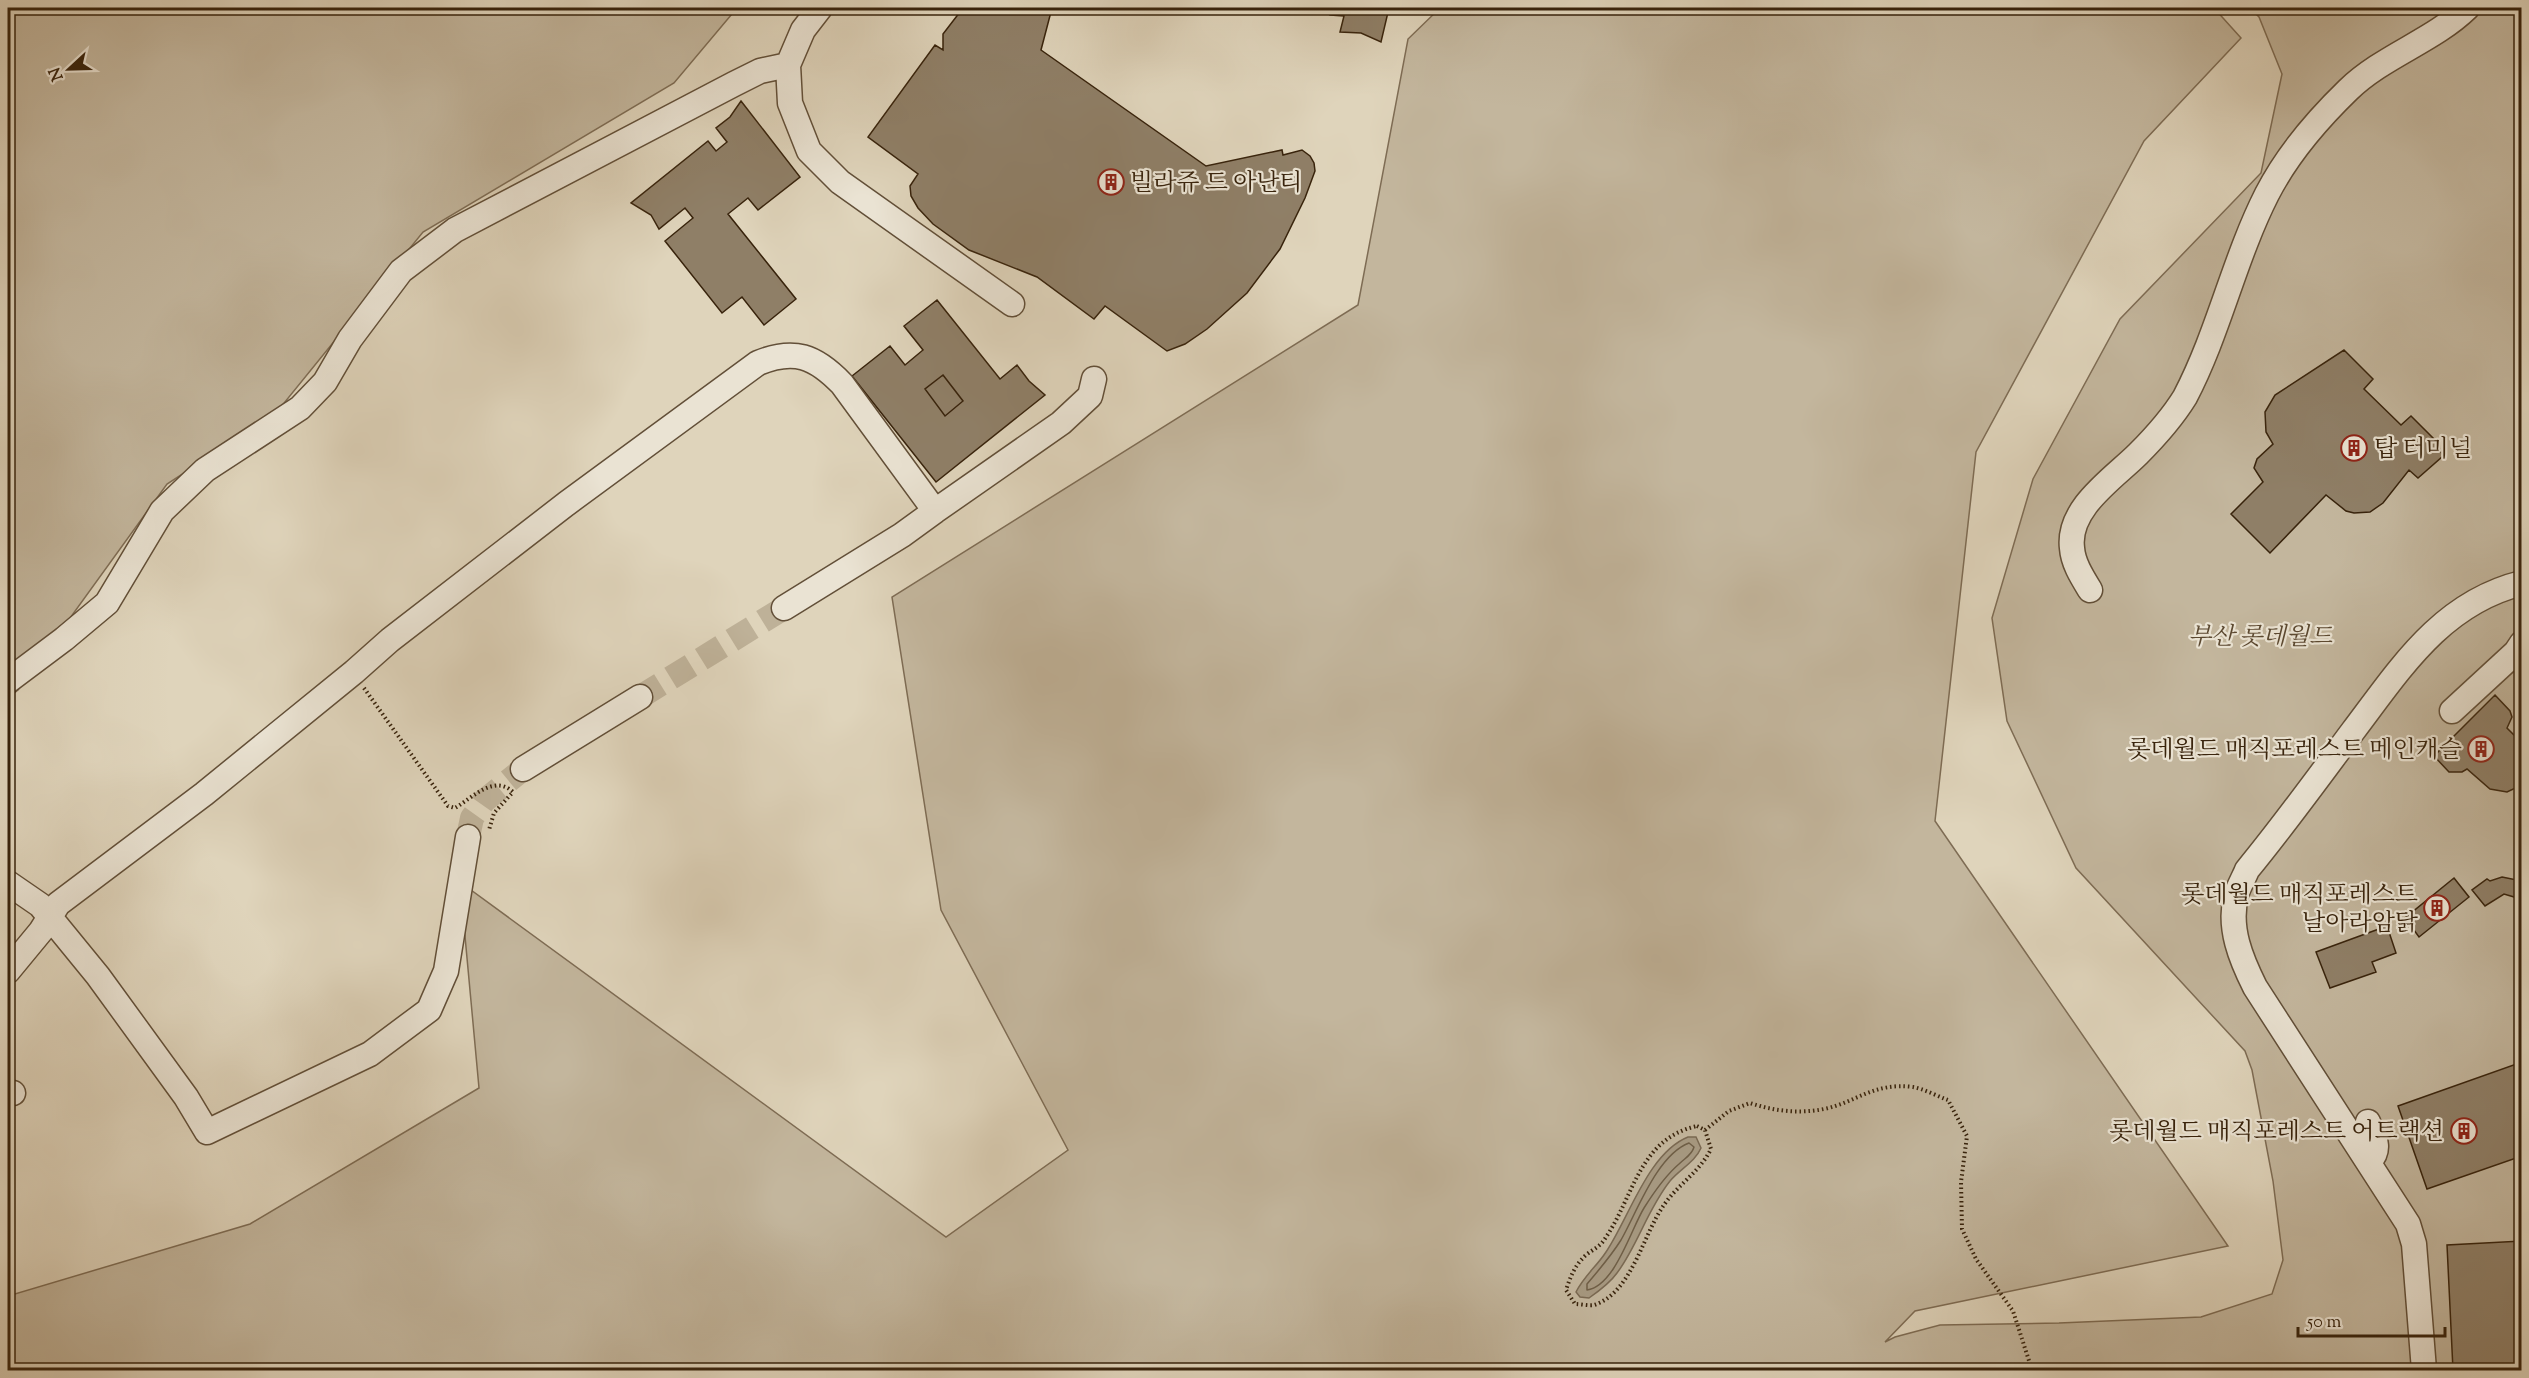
<svg xmlns="http://www.w3.org/2000/svg" width="2529" height="1378" font-family="'Sorts Mill Goudy','Noto Serif KR',serif">
<rect width="100%" height="100%" fill="#dfd4bb"/>
<filter id="stains"><feTurbulence type="fractalNoise" baseFrequency=".00333" numOctaves="4"/><feColorMatrix values="0 0 0 0 .2 0 0 0 0 .09 0 0 0 0 .02 0 0 0 .5 -.17"/></filter>
<radialGradient id="worn" r=".72"><stop offset=".6" stop-color="#630" stop-opacity="0"/><stop offset="1" stop-color="#630" stop-opacity=".3"/></radialGradient>
<path fill="#c3b69d" stroke="#7e6c54" stroke-width="1.5" d="M8 8H737L674 83 423 232 276 413 167 484 18 690 8 698Z
M1440 8H2214L2241 38 2144 141 1976 452 1935 821 2228 1246 1915 1311 1885 1342 1895 1337 1940 1325 2059 1323 2201 1317 2272 1294 2283 1260 2273 1181 2252 1070 2245 1051 2076 868 2007 721 1992 618 2033 479 2120 319 2261 173 2282 74 2259 17 2250 8H2521V1370H8V1296L250 1224 479 1088 460 882 946 1237 1068 1150 941 910 892 597 1358 305 1408 39Z"/>
<path fill="#a69880" stroke="#7a6952" stroke-width="1.5" d="M1688 1137H1696L1701 1148C1695 1162 1680 1169 1670 1181 1647 1210 1638 1245 1617 1273 1610 1283 1599 1291 1589 1298L1580 1297 1576 1292C1584 1276 1597 1266 1606 1252 1629 1218 1648 1153 1688 1137Z"/>
<g fill="none" stroke-linecap="round" stroke-linejoin="round">
<path stroke="#6f5e46" stroke-width="1.5" d="M1689 1143 1694 1147C1692 1155 1685 1158 1679 1164 1665 1176 1654 1192 1644 1208 1631 1229 1615 1286 1587 1290V1284C1599 1270 1611 1256 1621 1240 1637 1212 1657 1155 1689 1143Z"/>
</g>
<path fill="#8f7f67" stroke="#38230c" stroke-width="1.5" fill-rule="evenodd" d="M963 8H1052L1041 50 1206 166 1282 150 1283 155 1302 150 1310 156 1314 163 1315 171 1305 198 1280 249 1247 293 1207 329 1185 344 1167 351 1105 306 1094 319 1037 277 969 250 933 224 918 208 911 196 910 186 918 174 868 137 935 45 943 50V34Z
M1319 8H1389L1381 42 1361 33 1340 32 1344 16 1330 15Z
M741 101 800 177 758 210 748 198 728 214 796 299 764 325 742 297 722 313 665 241 693 218 685 208 659 229 651 215 631 203 708 141 716 151 727 142 716 128 730 117Z
M937 300 1000 379 1017 365 1029 381 1045 395 936 482 852 376 890 346 905 365 923 350 904 326ZM943 375 963 401 945 416 925 389Z
M2344 350 2373 379 2364 389 2401 425 2411 416 2435 440 2443 456 2418 478 2409 470 2383 503 2370 512 2354 513 2346 511 2326 495 2270 553 2231 514 2263 482 2254 468 2257 459 2273 444 2266 432 2265 412 2275 395Z
M943 375 963 401 945 416 925 389Z
M2495 695 2510 711 2512 717 2507 728 2522 743V785L2507 792 2490 789 2467 769 2462 772H2449L2434 756Z
M2502 877 2522 881V905L2514 897 2504 894 2485 906 2472 890 2487 879 2490 881Z
M2454 878 2469 897 2419 937 2405 918Z
M2387 926 2396 953 2372 962 2376 972 2330 988 2316 952Z
M2522 1062V1156L2427 1189 2398 1106Z
M2522 1241V1370H2453L2447 1245Z"/>
<g fill="none" stroke-linecap="round" stroke-linejoin="round">
<path stroke="#beb198" stroke-width="24" stroke-dasharray="24 12" stroke-linecap="butt" d="M640 697 784 608
M468 837 472 818 484 801 523 769"/>
<g stroke="#624f38" stroke-width="27">
<path id="minor" d="M820 8 803 30 788 65 790 103 809 151 840 182 1012 304
M2090 590C2082 577 2073 563 2072 548 2067 508 2114 478 2138 454 2156 436 2172 418 2185 397 2219 332 2234 259 2267 194 2287 155 2316 121 2348 90 2383 56 2433 41 2467 8
M784 608 902 535 935 511
M8 681 64 639 107 603 162 511 205 470 300 408 325 382 350 339 401 271 455 230 734 84 760 71 788 65
M2452 711 2516 652 2522 643
M523 769 640 697
M8 883 40 905 98 976 186 1097 207 1132 370 1054 429 1010 446 971 468 837
M8 971 41 931 58 904 204 794 354 672 390 640 566 504 758 363C794 348 815 356 842 384L935 511 1061 423 1090 396 1094 379
M8 1092 13 1093
M2368 1122C2374 1137 2382 1149 2369 1162
M2424 1370 2414 1244 2408 1224 2255 987C2241 959 2228 928 2236 896 2238 887 2244 878 2247 870 2284 825 2318 778 2353 731 2400 669 2441 603 2522 583"/>
</g>
<path stroke="#38230c" stroke-width="4" stroke-dasharray="1.5 3" stroke-linecap="butt" d="M364 688 448 806 455 808C472 798 494 774 513 792L494 813 489 830
M1697 1126 1705 1130 1711 1149C1699 1173 1678 1184 1664 1205 1643 1234 1632 1293 1594 1305 1589 1306 1581 1304 1575 1304L1566 1290C1570 1278 1574 1267 1583 1258 1589 1251 1599 1248 1604 1240 1634 1198 1638 1139 1697 1126Z
M1705 1130 1729 1111 1750 1103C1774 1111 1799 1114 1824 1109 1857 1102 1874 1082 1913 1087 1924 1089 1937 1096 1948 1100L1967 1136 1961 1182 1962 1229 1976 1259 2013 1311 2032 1370"/>
<use href="#minor" stroke="#eae3d3" stroke-width="24"/>
</g>
<defs>
<g id="building-ring" transform="scale(1.35)"><circle r="9.5" fill="#eae3d3" stroke="#8f2418" stroke-width="1.5"/><path d="M-4-6H4V6H1V3H-1V6H-4ZM-2.5-4.3h1.7v1.8h-1.7ZM.8-4.3h1.7v1.8H.8ZM-2.5-1h1.7V.8h-1.7ZM.8-1h1.7V.8H.8Z" fill="#8f2418"/></g>
</defs>
<g fill-rule="evenodd">
<use href="#building-ring" x="1111" y="182"/>
<use href="#building-ring" x="2354" y="448"/>
<use href="#building-ring" x="2481" y="749"/>
<use href="#building-ring" x="2437" y="908"/>
<use href="#building-ring" x="2464" y="1131"/>
</g>
<g text-anchor="middle" stroke-width="4.5" stroke-linejoin="round" paint-order="stroke">
<g font-size="24" fill="#38230c" stroke="#eae3d3" text-anchor="end">
<text x="1130" y="190" text-anchor="start">빌라쥬 드 아난티</text>
<text x="2374" y="456" text-anchor="start">탑 터미널</text>
<text x="2462" y="757">롯데월드 매직포레스트 메인캐슬</text>
<text x="2418" y="902">롯데월드 매직포레스트<tspan x="2418" dy="28">날아라암닭</tspan></text>
<text x="2444" y="1139">롯데월드 매직포레스트 어트랙션</text>
</g>
<g font-size="24" font-style="italic" fill="#5b4830" stroke="#eae3d3">
<text x="2260" y="644">부산 롯데월드</text>
</g>
</g>
<rect width="2529" height="1378" fill="none" stroke="#dfd4bb" stroke-width="30"/>
<rect x="9" y="9" width="2511" height="1360" fill="none" stroke="#38230c" stroke-width="3"/>
<rect x="15" y="15" width="2499" height="1348" fill="none" stroke="#38230c" stroke-width="1.5"/>
<g transform="translate(69 69) rotate(248)" stroke="#eae3d3" stroke-width="4.5" paint-order="stroke">
<path d="M0-4.5L10 22L0 15L-10 22Z" fill="#38230c"/>
<text y="-9" font-size="16" font-weight="bold" text-anchor="middle" fill="#38230c">N</text>
</g>
<path d="M2298 1327v9h147v-9" fill="none" stroke="#38230c" stroke-width="3"/>
<text x="2307" y="1327" font-size="18" fill="#38230c" stroke="#eae3d3" stroke-width="4.5" paint-order="stroke">50 m</text>
<rect width="100%" height="100%" filter="url(#stains)"/>
<rect width="100%" height="100%" fill="url(#worn)"/>
</svg>
